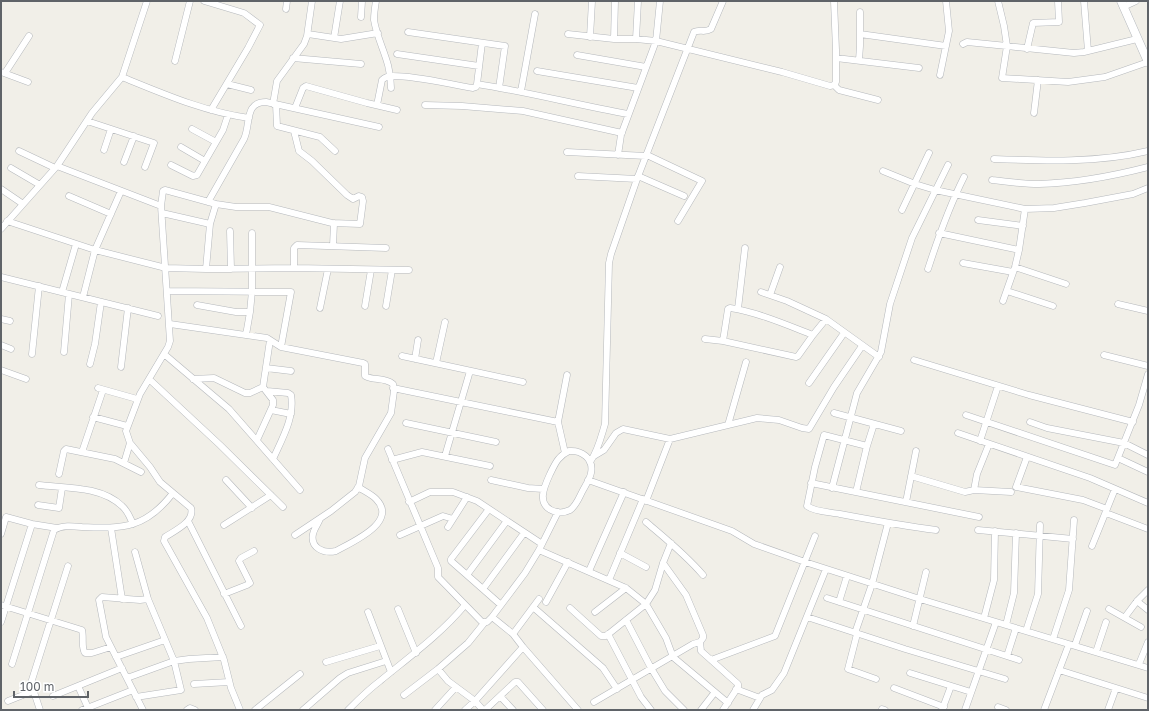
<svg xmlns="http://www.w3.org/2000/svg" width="1149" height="711" font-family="'Golos Text',sans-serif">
<rect width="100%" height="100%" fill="#f1efe8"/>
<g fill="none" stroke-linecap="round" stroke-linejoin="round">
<g stroke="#b5b8bc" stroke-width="7">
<path id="minor" d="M204 1 244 13 260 25 248 48 211 110
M376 1C375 7 374 14 374 20 378 44 391 60 391 88
M834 1 836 50V82L834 85
M998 1 1004 26 1007 46 1074 53 1084 52 1137 39
M1084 1 1088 51
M1123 7 1136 1
M286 9 287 1
M361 17 362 1
M408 32 505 46 499 88
M308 34 341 39 378 33
M568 34 614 39H636L656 41 782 72 830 86 834 85
M860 34 946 46
M590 37 592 1
M334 38 340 1
M614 39 615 1
M636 39 638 1
M963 44 967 42 1007 46 1002 78 1068 82 1105 77 1148 62
M1027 49 1033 23 1059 22 1058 1
M397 54 479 66
M577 55 646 67
M293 58 361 64
M836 58 919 68
M859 60 860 46V12
M175 61 190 1
M537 71 638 88
M1 72 28 82
M5 73 29 36
M940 75 949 31 946 1
M122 77C164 94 205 112 249 118
M227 84 251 90
M477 84C528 92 578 105 628 114
M834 85 839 90 878 100
M521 91 535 14
M273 104 277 81 304 44 307 36 312 1
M276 104 277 126 320 137 335 151
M377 105 382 80C385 77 389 76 393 76 418 76 448 84 473 88L476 87 477 84 482 43
M425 105 462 106 523 111 622 133
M295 108 303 88 306 86 367 103 397 110
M1034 113 1038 80
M87 121 154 143 145 167
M192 129 216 142
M181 147 205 161
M104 150 111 129
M19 151 55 168
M567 152 646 156
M618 155 621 135 656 41 660 1
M647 155 702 181 678 221
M994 159C1045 161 1098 163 1148 151
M124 162 134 136
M171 165 193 176 197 175 223 130 228 115
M57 166 161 206
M11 168 40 185
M883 171 915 184 935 190 1025 209 1054 208 1085 203 1133 194 1148 188
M578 176 637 179
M638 176 684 196
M992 180C1008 182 1023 184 1039 184 1075 183 1113 176 1148 167
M1 189 23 204
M69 196 111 214
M208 202 244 139C251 124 244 102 266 102L379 127
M902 210 929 153
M162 213 210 224
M978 220 1023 226
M7 221 95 250 166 268 206 269 294 268 409 270
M1 229 57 166 92 113 122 77 147 1
M230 231 231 269
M939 233 1019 250
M333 246 334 223
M963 263 1013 272
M1015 267 1066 284
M294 268V248L297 245 386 248
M206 269 210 224 216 204
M928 269C938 238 949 207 964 177
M1 277 158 316
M167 291 291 292 281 347
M1007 291 1053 306
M62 292 76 244
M761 292 787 301 826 319 879 357
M770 295 780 267
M83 297 95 250 121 191
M1003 301 1015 267 1019 250 1025 209
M1118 304 1148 311
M197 305 236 312H250
M365 306 371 270
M386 306 392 270
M320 308 328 269
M738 309 745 248
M1 319 10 321
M170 324 267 338 281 347 363 363 365 364V376C374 381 384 377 393 384L394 391 391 413 365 458 359 486 355 492 331 511 295 535
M246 335 250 312 252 291V233
M813 335C787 325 757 312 730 308L728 309 723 341 796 357 798 356 813 335 826 319
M705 339 723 341
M1 345 11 349
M64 352 69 294
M32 354 39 286
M164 354 229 409 300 490
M1104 355 1148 366
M402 356 523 382
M415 359 418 340
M914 360 1029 395 1133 422
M436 363 445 322
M90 364 95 344 101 302
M121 367 128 308
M266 368 291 371
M1 370 26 379
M149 379 220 445 283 507
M193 379 214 378 245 393H250L263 387
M809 383 844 333
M98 388 137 399
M393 388 558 422 565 453
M267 391 288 393 291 395C295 417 282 439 273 459
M271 410 291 414
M834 413 901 431
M966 415 1115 465 1139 405 1148 374
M93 417 127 426
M558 422 567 375
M1030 422 1047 428 1124 443 1148 455
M406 423 496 442
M728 425 746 362
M958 433 1090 478 1148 503
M257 440 273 405V400L263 387 270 340
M980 441 998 386
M867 446 824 435 815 467 807 506C815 512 830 512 840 514 872 520 904 526 936 530
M388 449 438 568V577L482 622H485
M569 451C581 450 594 458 591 473 590 479 585 486 582 492 579 498 576 506 570 510 566 512 561 513 556 512 535 506 544 487 550 474 555 464 558 456 569 451Z
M82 452 103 390
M445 456 470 371
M594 456 604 450 616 433 623 429 670 439 757 418 779 420 802 428 809 429 834 387 862 346
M1027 457 1016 487 1083 500 1107 509
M1118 458 1148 472
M392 460 422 452 490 466
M590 462C598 451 601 437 605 424L609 263 611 254 637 179 694 32C700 29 705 33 711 29L723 1
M124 463 130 443
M59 474 64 451 66 449 115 459 141 472
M911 476 965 492 974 490 1011 492
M226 480 252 508
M491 480 528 488 543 489
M588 480 732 531 754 544 805 562 920 599 1148 668
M811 483 979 517
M39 485C66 488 101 486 122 506 128 511 130 518 133 524
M832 488 857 393 881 352 890 304 912 238 948 165
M974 490 977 474 989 444
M856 492 867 446 874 424
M646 501 670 439
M409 502 430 492H453L477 501 542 544
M906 502 916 451
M38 505 59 508 62 488
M489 509 451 559V561L501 605
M1106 513 1148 529
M320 519C318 524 314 529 313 534 310 548 324 554 336 551 352 542 399 522 376 499 371 494 364 491 358 487
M188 521 241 626
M646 522C666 539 686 555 703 575
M224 525 271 495
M448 527 467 497
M111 528 122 599
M978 530 1073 539
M1 534 6 517 32 524 57 528
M400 535 443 516 453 519
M1092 546 1115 489
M539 550 626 588 646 604 666 638 673 657 728 703
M620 553 646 567
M663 563 686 595 703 635V638L700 642 701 651 738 684V687L723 710
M589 571 624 492
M467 575 506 522
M609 580 643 499
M483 589 524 533
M224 594 247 585 250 583 239 561 241 558 254 551
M827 598 1019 660
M1137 601 1148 610
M546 602 568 562
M839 602 847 576
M1 605 82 630C84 637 81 648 85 653H92L111 647
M533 607 603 668 617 689
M570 608 601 636H606L646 604 655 590 663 563 671 543
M398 609 416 653
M1109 609 1141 627
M368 612 391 672
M595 612 626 588
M492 617 513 634 523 647 578 710
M807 617 905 649 1005 679
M1125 617 1137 601 1148 590
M984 618 994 580 995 531
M626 620 651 668 665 691 684 710
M1 622 32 524
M1006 625 1014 593 1016 533
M913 626 926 572
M1026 631 1038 594 1040 525
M855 633 872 584 888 523
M513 634 539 599
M608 634 641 697 651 710
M857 634 848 669 876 679
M1053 639 1069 590 1074 520
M1075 645 1087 611
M1096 652 1106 622
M1007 656 1016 628
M116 657 165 640
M711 660 775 636 815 536
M326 662 380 646
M12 664 54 530C62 525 72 526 82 527 124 529 146 528 173 493
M1139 664 1148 642
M438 669 448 681 475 701 483 710
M1059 670 1148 698
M910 673 971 692
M127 678 174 661 148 599 135 552
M194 684 229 682
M78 686 89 710
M894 688 944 707
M736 689 760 698
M404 695 438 669 468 643 485 622H487L492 617 525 573 539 550 558 512
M53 696 122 668
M500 696 513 710
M136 697 181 690 174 661 189 659 223 657
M8 701 33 691
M594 702 693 644 700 642
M998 707 1006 710
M882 709 885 710
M40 710 31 683 68 566
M82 710 133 690
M143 710 106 637 99 600 102 597 140 600 148 599
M187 710 190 708 195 710
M240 710 231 688 224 660 207 618 164 541 165 537C174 531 195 522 191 508L160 482 150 467 130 443 126 431 140 394 168 347 170 341 161 206 163 191 165 190 216 204 236 207H269L332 223 360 224 363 201 362 197 359 196 353 199 347 195 312 161 299 151 294 131
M255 710 300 674
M303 710 340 678 348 673 386 661
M348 710C358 700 368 690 380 681 409 657 440 635 465 605
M435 710 456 687
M465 710 475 701 523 647
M485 710 515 682H518L543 710
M701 710 715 692
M753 710 762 695 772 690 784 673 826 569
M942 710 951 686
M965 710 996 622
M1044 710 1069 644
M1108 710 1116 688"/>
</g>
<g stroke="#b6babf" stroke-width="9">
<path id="secondary" d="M1121 1 1148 62"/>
</g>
<use href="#minor" stroke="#fff" stroke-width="6"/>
<use href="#secondary" stroke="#fff" stroke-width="8"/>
</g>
<rect width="1149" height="711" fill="none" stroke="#5f6368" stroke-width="4"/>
<path d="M14 691v6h74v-6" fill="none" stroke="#5f6368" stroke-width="2"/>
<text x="20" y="691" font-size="12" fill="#5f6368" stroke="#ffffff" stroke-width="3" paint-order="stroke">100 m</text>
</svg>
